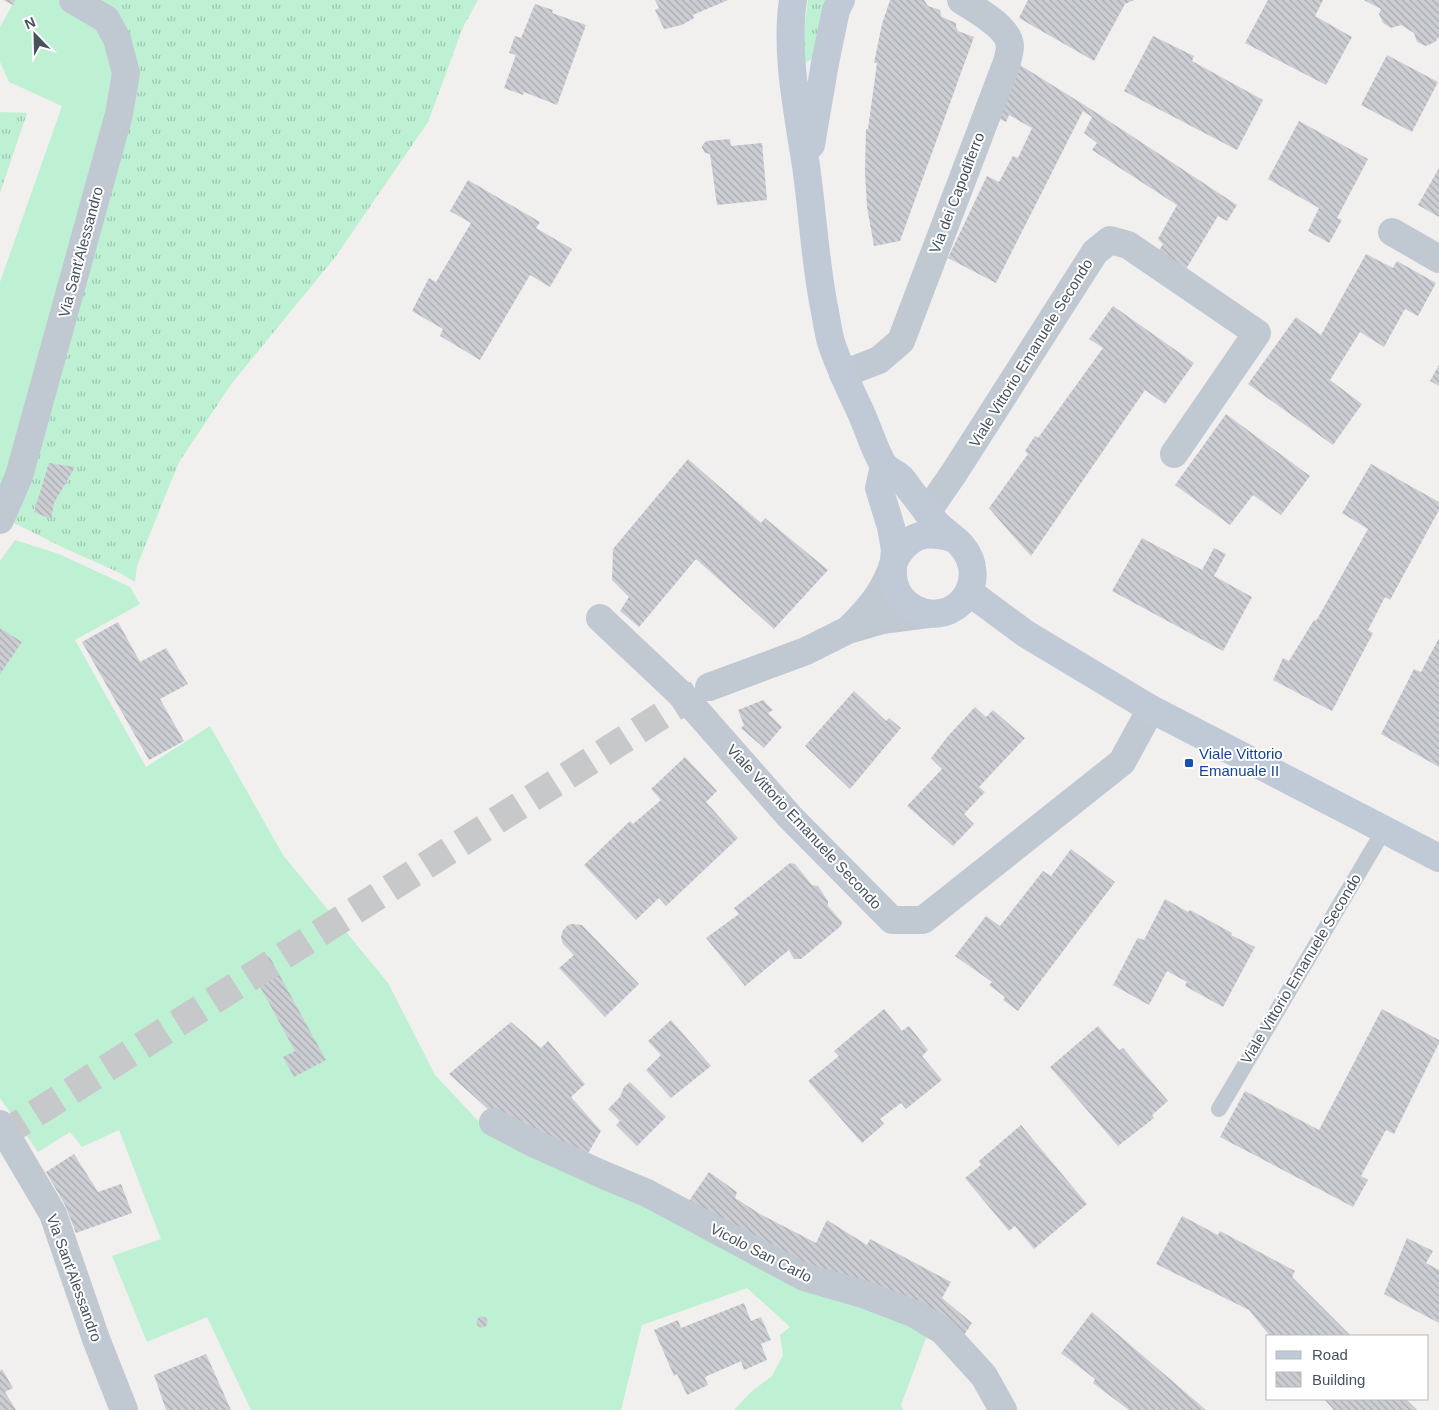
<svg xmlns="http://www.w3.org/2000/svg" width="1439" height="1410" font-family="Arial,sans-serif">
<defs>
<pattern id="grass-tufts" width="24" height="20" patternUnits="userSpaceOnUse" patternTransform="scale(1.25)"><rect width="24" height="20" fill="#bef0d3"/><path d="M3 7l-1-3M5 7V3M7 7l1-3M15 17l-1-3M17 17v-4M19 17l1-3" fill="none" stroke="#9cc5ae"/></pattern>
<pattern id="building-back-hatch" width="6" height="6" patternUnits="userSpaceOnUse" patternTransform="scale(1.25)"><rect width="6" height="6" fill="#ccced4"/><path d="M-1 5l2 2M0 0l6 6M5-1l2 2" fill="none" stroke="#a7aaaf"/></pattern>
</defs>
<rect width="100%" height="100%" fill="#f2efef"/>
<path fill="url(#grass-tufts)" d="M73 0H478L463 27 428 122 336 256 232 383 179 462 137 566 135 582 120 573 64 548 2 517 119 114Z
M808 0H832L820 53 809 61 806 62 803 60 801 53Z
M0 112 27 113 0 193Z"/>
<path fill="#bef0d3" d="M15 0H73L106 19 126 73 0 517V282L62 106 9 82 0 62V27Z
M15 540 59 554 130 587 140 604 75 640 146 767 210 726 283 855 388 983 435 1075 484 1127 929 1330 901 1405 903 1410H734L751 1392 772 1376 783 1355 780 1335 790 1327 747 1288 642 1325 621 1410H251L207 1317 147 1342 112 1256 161 1239 119 1130 82 1147 70 1132 38 1152 0 1098V561Z"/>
<path fill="url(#building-back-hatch)" d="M3 0H15L13 5Z
M655 0H728L693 15 694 18 682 25 664 29 655 10 659 8Z
M890 0H924L928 6 940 10 941 16 944 18 956 23V27L958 31 974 37 900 241 874 246 867 207 865 172 866 129H868L877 63H874L882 24Z
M1028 0H1134L1125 4 1094 61 1019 18Z
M1268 0H1323L1315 16 1352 37 1326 85 1245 43Z
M1364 0H1439V37L1435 42 1426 46 1417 42 1414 33 1401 25 1391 28 1383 23 1379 14 1381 9Z
M535 4 553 10 552 13 586 25 557 105 524 92 523 95 504 88 516 55 509 53 515 36 521 38Z
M1153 36 1194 56 1192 61 1263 100 1237 150 1124 91Z
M1387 55 1438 82 1412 132 1361 105Z
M1015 62 1086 106 1237 205 1227 221 1218 216 1183 274 1156 255 1163 244 1158 239 1177 205 1092 150 1097 143 1084 133 1092 117 1083 111 996 283 948 258 987 176 999 182 1013 156 1018 158 1032 128 1009 115 1006 122 994 116Z
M1299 121 1368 159 1337 218 1342 220 1329 243 1308 231 1319 208 1268 179Z
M730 139 731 146 762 143 767 200 717 205 710 154 705 153 702 148V146L706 141Z
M1439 168V217L1418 205Z
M468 180 540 222 536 228 572 249 550 287 530 275 480 360 440 336 443 329 412 311 429 278 436 282 471 223 450 211Z
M1366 254 1393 268 1397 261 1436 283 1418 316 1405 309 1384 347 1360 332 1330 380 1362 404 1333 445 1248 384 1296 317 1321 335Z
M1113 306 1194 363 1165 404 1145 390 1031 556 1013 536 989 508 1028 454 1025 451 1035 436 1038 438 1103 348 1089 339Z
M1439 365V386L1430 381Z
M1226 414 1310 476 1281 515 1253 495 1230 525 1175 485Z
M688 459 761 523 765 518 828 570 774 629 696 559 639 627 620 611 629 597 612 580 613 549Z
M49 463 75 467 54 503 51 519 34 512Z
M1371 464 1439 502V510L1390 600 1385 597 1368 630 1373 633 1332 711 1273 680 1283 658 1289 661 1314 620 1316 621 1368 529 1342 513Z
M1142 538 1202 570 1214 548 1226 554 1214 576 1252 597 1223 651 1112 591Z
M118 622 140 662 166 648 188 684 160 699 184 741 149 760 82 642Z
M0 628 22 642 0 674Z
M1439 638V767L1381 734 1414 669 1421 672Z
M854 691 884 719 886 721 889 718 901 728 850 789 805 746Z
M763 700 773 710 768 713 782 727 764 748 741 728 744 725 738 710Z
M975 707 986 717 993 710 1025 738 979 787 985 792 964 814 974 824 953 846 907 806 942 769 931 758 948 736Z
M685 757 717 791 706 802 738 838 666 906 659 898 636 920 584 865 630 821 633 824 661 800 651 789Z
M1071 849 1115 882 1018 1011 1003 1000 1005 997 989 985 992 982 955 956 986 916 1000 926 1043 871 1051 876Z
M790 863 795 864 812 885 818 886 828 901V906L842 922 841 926 801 959H794L789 950 745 986 706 938 739 914 734 908Z
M1165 899 1188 912 1190 910 1232 933 1231 935 1255 947 1223 1007 1185 986 1187 982 1167 971 1149 1005 1113 985 1137 939 1138 938 1144 940Z
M572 924 582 925 639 984 605 1017 559 968 574 955 563 944 561 937 563 930 568 925Z
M269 956 326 1060 294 1077 283 1057 295 1051 249 966Z
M884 1009 902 1031 909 1026 928 1050 922 1056 942 1080 906 1109 901 1103 880 1119 884 1124 862 1143 808 1081 839 1056 834 1051Z
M1382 1009 1439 1040V1043L1394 1134 1386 1130 1361 1176 1368 1180 1353 1207 1220 1137 1245 1091 1319 1130Z
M671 1020 711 1066 671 1098 646 1070 661 1055 648 1041Z
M511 1022 541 1048 548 1041 585 1084 571 1097 601 1131 584 1160 499 1119 449 1074Z
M1098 1026 1119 1050 1123 1048 1168 1101 1152 1115 1154 1118 1118 1146 1050 1067Z
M630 1082 666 1117 637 1146 616 1125 620 1121 608 1109 620 1097 624 1087Z
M1021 1125 1087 1204 1034 1249 1015 1226 1009 1231 965 1178 981 1165 979 1161Z
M74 1154 98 1192 121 1184 132 1213 76 1233 65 1205 46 1172Z
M709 1172 737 1192 735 1198 760 1214 816 1243 827 1220 867 1245 870 1239 951 1282 942 1298 972 1323 962 1338 798 1266 689 1201Z
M1182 1216 1218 1235 1220 1231 1295 1271 1292 1277 1351 1336H1270L1249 1310 1156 1264Z
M1407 1238 1433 1251 1426 1263 1439 1270V1323L1384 1294Z
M744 1303 751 1321 761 1317 771 1340 761 1344 767 1360 744 1370 741 1361 737 1363 707 1376 705 1378 708 1385 687 1395 677 1374 674 1376 654 1330 678 1320 681 1328Z
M1092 1312 1206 1410H1129L1093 1383 1095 1379 1061 1353Z
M476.5 1322a5.5 5.5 0 1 1 11 0a5.5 5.5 0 1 1-11 0Z
M206 1354 231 1410H166L154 1375Z
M2 1369 13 1388 5 1392 16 1410H0V1371Z
M1324 1399H1406L1417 1410H1334Z"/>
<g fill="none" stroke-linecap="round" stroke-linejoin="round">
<path stroke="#c7c8ca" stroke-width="28" stroke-dasharray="28 14" stroke-linecap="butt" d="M0 1136 683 702 706 689"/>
<path stroke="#c0c9d1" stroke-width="16" d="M1219 1109 1384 830"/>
<path stroke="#c0c9d1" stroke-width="28" d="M1392 232 1439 259
M843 374 879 360 901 341 1007 62C1008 57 1010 51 1010 46 1009 27 976 10 961 0
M927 512 954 473 1095 252 1110 240 1128 245 1257 333 1174 454
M0 520 19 476 119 114 126 73 117 39 106 19 73 0
M600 618 687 700 790 817 892 920H923L1122 762 1151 709
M849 629C870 608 886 590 894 561
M709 687 806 651 848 630 882 620 928 614
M493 1122 533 1143 606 1176 647 1193 804 1277 863 1294 915 1314 943 1331 984 1376 1003 1410
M0 1124 53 1214 96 1339 124 1410"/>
<path stroke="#c0cad6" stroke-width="28" d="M793 0C785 53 798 113 806 166 813 215 815 264 825 312 827 322 828 332 831 342 839 367 851 391 862 415 869 431 874 449 883 464 887 470 896 473 901 478 904 481 907 486 910 490 919 501 927 512 936 523 943 531 954 537 961 545 992 580 956 629 915 609 905 604 897 595 894 583 893 579 893 573 893 568
M811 145 825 63 836 10 841 0
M884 466 879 488 891 527 895 550 894 561
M894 561C907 535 925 530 952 538
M969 592 1026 634 1151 709 1439 858"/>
</g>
<rect fill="#1a4fb4" stroke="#fff" stroke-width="2" x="1184" y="758" width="10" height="10" rx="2.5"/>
<g text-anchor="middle" stroke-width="4" stroke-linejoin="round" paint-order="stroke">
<g font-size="15" fill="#47525d" stroke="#fff">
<text transform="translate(957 193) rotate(-69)" y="5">Via dei Capodiferro</text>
<text transform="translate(81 252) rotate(-75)" y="5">Via Sant'Alessandro</text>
<text transform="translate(1031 353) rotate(-58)" y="5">Viale Vittorio Emanuele Secondo</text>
<text transform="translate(804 827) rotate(47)" y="5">Viale Vittorio Emanuele Secondo</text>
<text transform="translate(1301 969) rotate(-59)" y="5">Viale Vittorio Emanuele Secondo</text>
<text transform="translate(761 1253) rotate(27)" y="5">Vicolo San Carlo</text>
<text transform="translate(74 1278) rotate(70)" y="5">Via Sant'Alessandro</text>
</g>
<g font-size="15" fill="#164399" stroke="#fff" text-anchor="start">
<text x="1199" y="759">Viale Vittorio<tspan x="1199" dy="17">Emanuale II</tspan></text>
</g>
</g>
<rect x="1266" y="1335" width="162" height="65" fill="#ffffff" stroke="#b5babe"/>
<rect x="1276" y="1351" width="25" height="8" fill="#c0cad6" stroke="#b5babe"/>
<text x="1312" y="1360" font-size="15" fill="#47525d">Road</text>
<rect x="1276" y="1372" width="25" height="15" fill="url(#building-back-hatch)" stroke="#b5babe"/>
<text x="1312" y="1385" font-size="15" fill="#47525d">Building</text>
<g transform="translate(35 35) rotate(337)" stroke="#ffffff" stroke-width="4" paint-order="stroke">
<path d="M0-4L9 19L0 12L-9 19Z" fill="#47525d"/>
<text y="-8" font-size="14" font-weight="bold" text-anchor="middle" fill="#47525d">N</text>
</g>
</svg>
